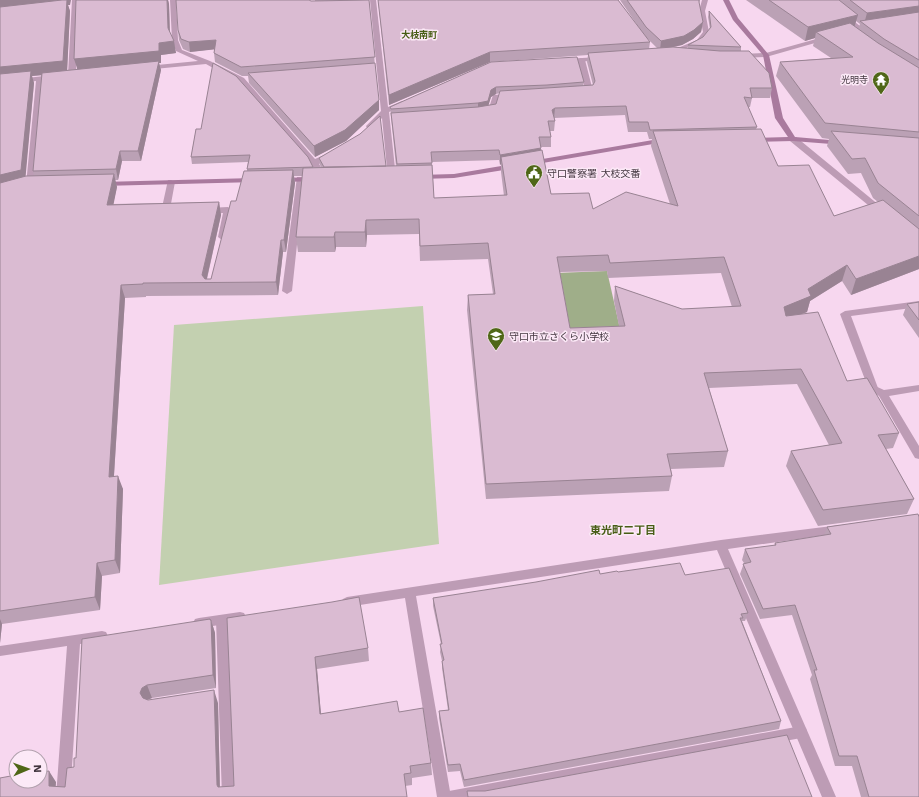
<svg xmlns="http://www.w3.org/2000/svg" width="919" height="797" font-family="'Work Sans','Noto Sans JP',sans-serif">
<rect width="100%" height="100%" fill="#f7d7ef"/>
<path fill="#c3d0b0" d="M423 306 439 544 159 585 174 325Z"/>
<path fill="#9fae89" d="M607 271 623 342 569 344 556 273Z"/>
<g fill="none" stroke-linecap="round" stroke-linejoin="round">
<path fill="#bd9cb5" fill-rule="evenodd" d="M820 0H827L865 30 860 31Z
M581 58 585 60 593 91 592 93 581 94 577 92 578 90 585 89 577 60Z
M511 94H514V98L499 99 495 112 487 113 483 111 489 108 493 95Z
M297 177H303L304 179 292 291 287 294 282 291Z
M168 180H171L175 182 170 209 173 211 165 215 161 212Z
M228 207 232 210 226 237 222 240 218 237 223 213 207 214 203 211 207 208Z
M873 385 884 390 919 385V391L889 396 919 446V459L915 458 879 396 868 388 869 386Z
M222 615 226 616 228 620 236 797H222L216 620 218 616Z
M801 726 806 728 807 732 806 736 801 738 484 797H442L444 792 449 791Z"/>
<path fill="#bd9cb5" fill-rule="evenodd" d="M72 0H78L76 75 72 77 68 75Z
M170 0H176L178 40 182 50 210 61 244 78 315 159 331 152 335 154 334 156 319 164 321 167 320 169H314L238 82 206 64 144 70 143 68 147 66 198 61 176 51 172 40Z
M370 0H376L388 107 402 101 406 103 389 112 396 178 392 180 388 178 382 118 373 128H367L366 126 381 111Z
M702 0H708L705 11 709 32 701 42 672 54H668V52L697 40 703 32 699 11Z
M827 36 829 37V39L766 57 741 58 738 56 741 54 766 53Z
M600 57 604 59 602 60 564 63 560 61 564 59Z
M53 75H56V79L43 80 34 185 30 187 26 185 36 81 0 85V81Z
M790 137H796L885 210 886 212 885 214H879L790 141Z
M919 301V307L851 316 878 388 877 390H869L840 314 845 311Z
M840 525 844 526 846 529 844 532 840 533 728 549 836 797H822L717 550 416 596 451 797H437L405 598 347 607 343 605 341 602 343 599 347 597 721 540Z
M240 612 244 613 246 617 244 621 240 622 199 628 195 627 193 623 195 619 199 618Z
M102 631 106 632 108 636 106 640 80 644 70 797H56L67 646 0 656V646Z"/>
<path fill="#a97a9e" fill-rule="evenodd" d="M723 0H729L738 18 769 55 783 118 795 137 841 141 845 143 844 145 793 141 750 142 749 140 753 138 788 137 775 118 763 55 733 20Z
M653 140H665L669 142 665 144H653L531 165 527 163 531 161Z
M513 164 517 166 516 168 454 178 420 179 416 177 420 175 454 174Z
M316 177 320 179 319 181 282 182 278 180 282 178Z
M254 178 258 180 257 182 102 186 98 184 102 182Z"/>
</g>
<path fill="#bba1b5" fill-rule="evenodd" d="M0 0 70 5H68L70 11 67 70 77 69 76 0H168L169 4 170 33 176 53 161 55V63H159L161 70 141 161H122L118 180H115L117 187 113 204 219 202 221 215 207 279H211L236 201 247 171V169L248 162 192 164 191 157 196 129 313 167H321L320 165 319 158 386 166H396L390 107 491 62 584 82 583 86 593 85 587 62 588 55 490 62 389 105 378 0H618L642 32 620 0H700L699 3 703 22 701 32 693 39 682 45 673 47 688 49V45L703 37 710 29 708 17 709 11 741 47V51L772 88 770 98H752L750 107H748L757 127 756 129 778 166 834 216 878 202 873 198 861 173 848 174 827 146 829 139 822 138 776 76 780 62 831 58 813 46 815 38 805 41 746 0H919V269L851 295 842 281 810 301 807 312 800 315 847 381 899 433 893 448 886 449 914 499 907 514 818 526 786 466 791 451 829 445 797 384 709 388 728 451 724 467 671 469 672 476 669 491 486 499 467 310 468 295 493 294 488 259 420 261 419 234 367 235 366 247H336L335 252H298L296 237 303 176H294L295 183 286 252H283L278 295 146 296V297L125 298 114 476 123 489 120 573 102 576 100 610 2 624 0 643ZM856 21 860 24 858 29 855 26ZM646 37 657 48 649 49 650 42ZM41 75 33 171 34 176H25L34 83 32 76ZM500 93 496 104 488 105 491 97 496 94ZM625 115 628 132H647L649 139H652L651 146 670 204 593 209 551 194 541 150V147H551V137L550 131H554L555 121 554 118ZM499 160 500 165 501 164V172L504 196 434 198 432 162ZM607 271 608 278 721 273 732 307 682 309 615 286 614 301 619 326 570 328 560 272Z
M315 0H369L379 110 346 141 315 157 249 83 248 76H242L215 62 214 53V49L190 52 183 49 179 40 178 30 311 1H315Z
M919 302V338L903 315 907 304Z
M918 514 919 797H861L852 766H835L810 679 812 675 792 615 760 619 740 574 744 563 742 560 745 549 774 546 775 543 824 535 827 527Z
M618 572 685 575 748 613 745 621H742L781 721 779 729 464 787 460 771 448 772 439 718V711L448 710 442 668V661L440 652 441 644 433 606V598L600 574Z
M227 618 368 648 369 661 317 669 321 714 399 712 431 763 432 775 412 778V785L405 786 0 797 56 782 55 786 65 787 74 767 76 758 210 620H211L215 633 216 688 152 698 147 700 218 703 220 787 234 786Z"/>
<path fill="#998393" d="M0 0H71L70 5H68L70 11 67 73 32 76 34 83 25 183 0 188Z
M167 0H168L169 4 170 40 168 28Z
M919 6V19L864 24 867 13Z
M858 15 854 28 816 32 815 38 805 41 808 27Z
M703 22 701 32 693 39 682 45 660 50 661 41Z
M216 40 218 49 190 52 189 42Z
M174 41 176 53 161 55V63H159L161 70 141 161 138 151 78 71 74 59 159 43Z
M490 52V62L389 105V95Z
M496 87V94L491 97 488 107 478 110V103L491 90Z
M379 100V110L346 141 315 157 314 146Z
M555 108 554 118 552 110Z
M541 148 540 158 501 157V164L500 165V155Z
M120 151 122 161 118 180 116 169Z
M293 170 295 183 286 252 284 240Z
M114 174 117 187 111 217 107 205Z
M219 202 221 215 206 282 202 275Z
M366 220 367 235 366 247 365 232Z
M335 232 336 247 335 252 334 237Z
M281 240 283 252 278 295 276 282Z
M919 256V269L851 295 856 279Z
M847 265 842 281 810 301 807 312 780 322 784 307 808 289Z
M121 285 125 298 113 490 109 477Z
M118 476 123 489 120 573 115 560Z
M97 563 102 576 100 610 95 597Z
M0 619 2 624 0 643Z
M210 619 212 625 211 620 215 633 216 688 213 675Z
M315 657 317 669 322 726 320 714Z
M147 685 152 698 147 700 145 706 140 693 142 688Z
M214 690 218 703 220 797 217 785Z
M49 771 56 782 55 797 49 786Z"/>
<path fill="#dabbd2" stroke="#998393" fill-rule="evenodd" d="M62 0H67L63 61 0 67V7Z
M76 0H167L168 28 174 41 159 43V51L74 59Z
M176 0H309L311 1 369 0 375 57 241 67 214 53 216 40 189 42 181 39 178 30Z
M378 0H618L650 42 490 52 389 95Z
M627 0H699V2L703 22 694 30 684 36 661 41 646 27Z
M769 0H839L858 15 808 27Z
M850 0H919V6L867 13Z
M709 11 741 47 688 45 703 37 711 27Z
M919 12V60L884 39 860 21Z
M850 23 878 43 919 68V132L825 123 780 62 853 57 816 32Z
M673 47 720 51H749L769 73 772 88H750L752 98 744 97 757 127 650 130 648 122H629L626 106 555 108 552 110 555 121H548L551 137H539L541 148 500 155 499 150 431 152 432 163 397 164 391 113 478 107 496 104 500 91 593 85 595 81 588 53Z
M577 57 584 82 547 85 496 87 491 90 488 101 478 103 391 109 390 107 491 62Z
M159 61 138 151H120L116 169 33 171 42 73Z
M213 63 236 76 308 157 313 167 247 169 250 155 191 157 196 129H201Z
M375 63 379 100 345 130 314 146 248 73Z
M31 71 21 170 0 175V74Z
M380 116 386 166 324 167 319 158 360 134Z
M761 129 778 166 809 165 834 216 883 200 919 229V256L856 279 847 265 808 289 811 296 784 307 786 316 818 312 847 381 867 378 899 433 878 435 914 499 823 510 791 451 842 443 801 369 704 373 728 451 667 454 672 476 486 484 468 295 495 294 488 243 420 246 419 219 366 220 365 232H335L334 237H296L303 168 432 165 434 198 507 195 501 157 542 150 551 194 589 193 593 209 626 192 678 206 653 131ZM608 255 610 263 724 257 741 306 682 309 615 286 625 326 570 328 557 257Z
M831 131 919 138V216L878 183 865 158 852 159Z
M293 170 284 240H281L276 282 143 283V284L121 285 109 477 118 476 115 560 97 563 95 597 0 611V183L26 176 114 174 107 205 219 202 202 275 205 279H211L231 201H236L244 171Z
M919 302V320L907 304Z
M918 514 919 517V797H869L857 756H839L814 670H817L795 605 763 609 743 564 751 562 745 549 776 545 775 543 831 534 827 527Z
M680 563 685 575 729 568 748 613 741 614 743 618H740L781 721 464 780 460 764 448 765 439 711 449 710 442 661 444 660 440 644H442L433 598 536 582 599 570 600 574 617 571 618 572Z
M359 597 368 648 315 657 320 714 397 701 399 712 423 708 431 763 410 766 411 773 404 774 407 797H0V778L16 775V781H40V772L49 771V786L65 787 67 768 74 767V758H76L82 639 210 619V620H211L213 675 147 685 142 688 140 693 143 698 148 700 214 690 217 785 218 787 234 786 227 618 332 602Z
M787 735 812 797H468L467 791H485Z"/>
<defs>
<g id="temple-pin" transform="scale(0.9)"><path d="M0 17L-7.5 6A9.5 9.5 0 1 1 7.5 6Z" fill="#4f6717" stroke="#fce9f7"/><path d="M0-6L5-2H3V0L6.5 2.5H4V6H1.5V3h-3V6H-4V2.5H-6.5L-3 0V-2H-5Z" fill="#fff"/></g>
<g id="civic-pin" transform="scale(0.9)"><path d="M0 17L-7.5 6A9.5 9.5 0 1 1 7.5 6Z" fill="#4f6717" stroke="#fce9f7"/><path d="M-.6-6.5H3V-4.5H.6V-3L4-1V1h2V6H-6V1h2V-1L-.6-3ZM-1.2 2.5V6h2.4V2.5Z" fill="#fff"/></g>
<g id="school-pin" transform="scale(0.9)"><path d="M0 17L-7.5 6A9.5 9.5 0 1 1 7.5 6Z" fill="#4f6717" stroke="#fce9f7"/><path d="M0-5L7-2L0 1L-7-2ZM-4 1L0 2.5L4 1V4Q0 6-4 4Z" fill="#fff"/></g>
</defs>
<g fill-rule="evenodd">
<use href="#temple-pin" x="881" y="80"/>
<use href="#civic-pin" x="534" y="173"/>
<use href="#school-pin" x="496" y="336"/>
</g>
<g text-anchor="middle" stroke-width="3" stroke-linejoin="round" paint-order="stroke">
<g font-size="9" font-weight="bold" fill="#475d15" stroke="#fce9f7">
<text x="419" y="38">大枝南町</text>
</g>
<g font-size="9" fill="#41353e" stroke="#fce9f7" text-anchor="end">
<text x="868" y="83">光明寺</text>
</g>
<g font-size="10" fill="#41353e" stroke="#fce9f7" text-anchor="start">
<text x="547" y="177">守口警察署 大枝交番</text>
<text x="509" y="340">守口市立さくら小学校</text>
</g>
<g font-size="11" font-weight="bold" fill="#475d15" stroke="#fce9f7">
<text x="623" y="534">東光町二丁目</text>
</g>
</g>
<g transform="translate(28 769) rotate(88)"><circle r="19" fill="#fce9f7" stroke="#b1a1ad"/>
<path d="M0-3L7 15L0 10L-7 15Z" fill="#4f6717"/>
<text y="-6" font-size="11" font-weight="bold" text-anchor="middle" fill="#41353e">N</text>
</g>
</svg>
